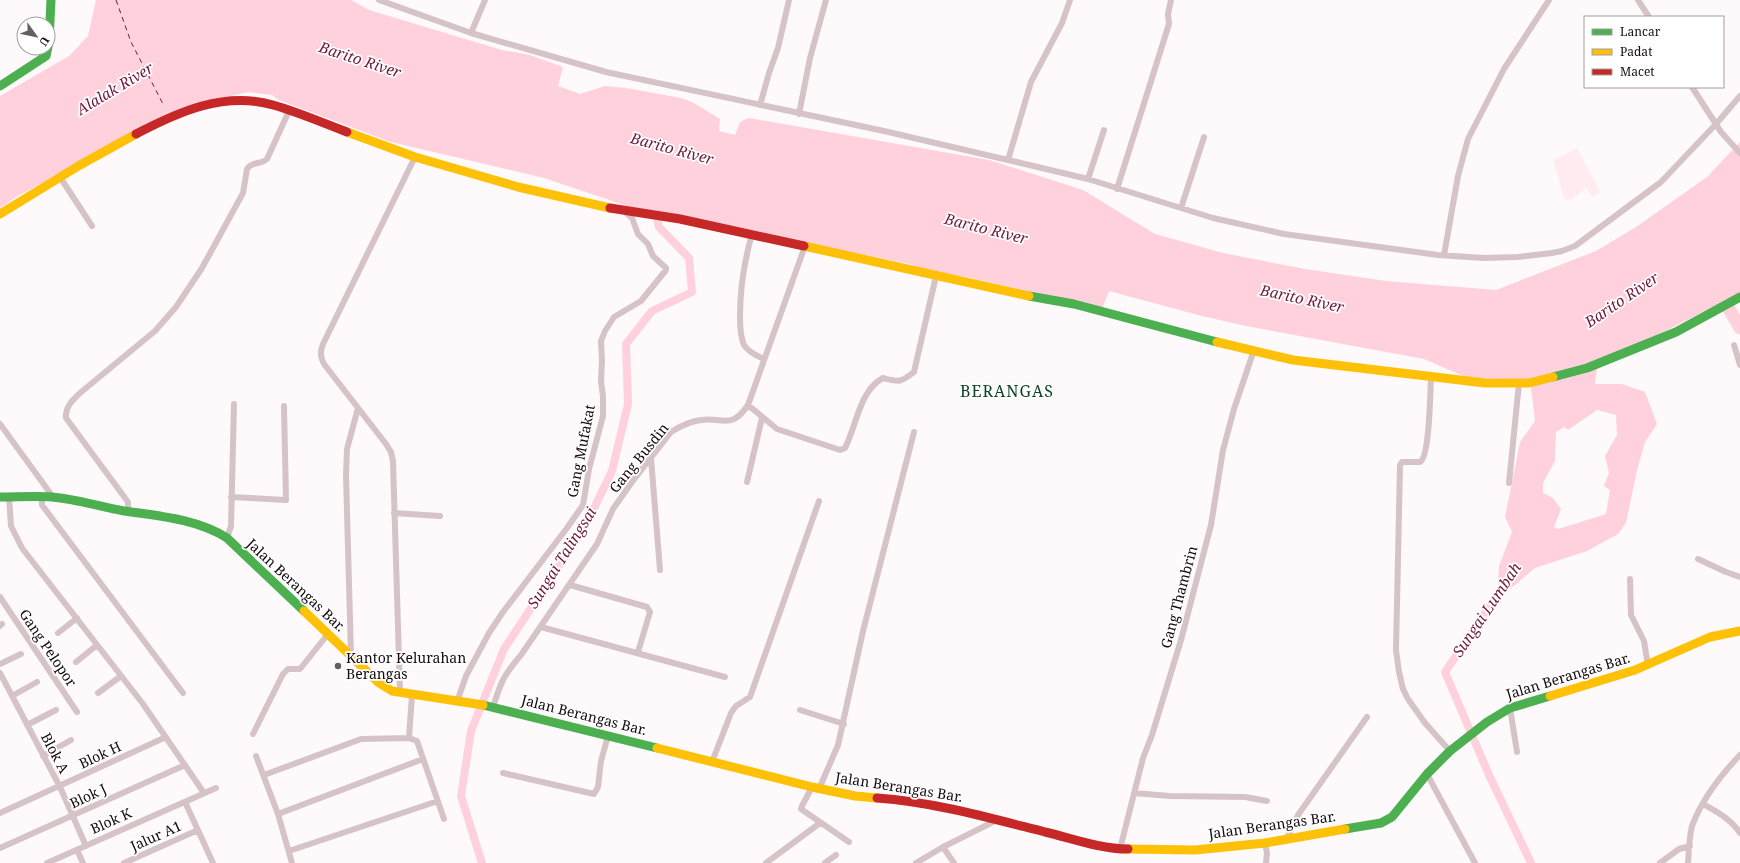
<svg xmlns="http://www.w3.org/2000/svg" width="1740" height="863" font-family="'Noto Serif',serif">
<rect width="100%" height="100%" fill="#fef9fa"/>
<path fill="#ffebf0" d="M1577 148 1600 192 1593 197 1586 188 1570 200 1565 201 1553 160Z"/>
<path fill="#ffd1dd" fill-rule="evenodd" d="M96 0H351L369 10 502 50 530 55 563 67 558 86 580 94 605 86 626 88 681 98 692 102 720 119 719 131 735 135 740 122 749 118 989 160 1083 190 1155 234 1223 253 1305 269 1386 281 1496 290 1596 251 1636 227 1707 177 1740 142V293L1632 348 1598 361 1595 384H1622L1645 392 1657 424 1645 442 1637 470 1626 523 1618 534 1587 551 1535 568 1497 600 1499 566 1512 532 1505 517 1520 442 1535 421 1531 387 1522 379 1468 378 1424 359 1246 326 1202 316 1109 291 1102 309 967 277 924 271 910 264 636 209 544 178 391 142 279 100 272 95 249 92 206 101 158 119 16 197 0 208V96L69 56 88 36ZM1597 410 1616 415 1617 435 1605 456 1609 473 1604 486 1610 490 1606 514 1558 529 1554 527 1561 509 1553 498 1543 493V483L1555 461 1556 432 1564 427 1568 430Z"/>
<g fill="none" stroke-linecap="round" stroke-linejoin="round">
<path stroke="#ffd1dd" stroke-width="8" d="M1503 587 1445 672 1489 775 1531 863
M482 863 461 796 471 731 504 649 586 525 612 471 628 404 626 344 652 311 692 292 689 258 659 227 655 210"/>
<path stroke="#ffd1dd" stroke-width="13" d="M1720 293 1740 328"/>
<path stroke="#6f193c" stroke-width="1" stroke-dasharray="5 4" stroke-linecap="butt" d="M116 0 131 42 163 104"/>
<path stroke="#d5c3c8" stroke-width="6" d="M379 0 471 33 606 72 884 131 1008 160 1088 179 1213 218 1284 234 1438 255 1484 258 1518 257 1552 253 1562 251 1575 246 1661 182 1716 124 1740 96
M1638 0 1649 17
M471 33 485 0
M1692 87 1721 132 1740 153
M760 105 769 73 778 48 789 0
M799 114 810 58 826 0
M1008 160 1031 82 1062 23 1070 0
M60 177 92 226
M1088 179 1104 130
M1117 189 1169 24 1168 14 1171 0
M1181 208 1204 137
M752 234C744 262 740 288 740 317 740 326 740 336 744 345 748 352 757 356 764 359
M1444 255 1458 176 1468 139 1504 69 1549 0
M1734 345 1740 365
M1431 378C1430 392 1430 456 1420 462H1402L1400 465 1396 650 1399 672 1403 689 1408 699 1425 723 1450 751
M748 405 777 429 840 450 845 448C857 425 859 391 883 378 899 382 900 383 914 372L936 276
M0 424 53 497
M651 458 660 570
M747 482 762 418
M1509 483 1519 383
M9 496 11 526 22 548 143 704 204 793
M42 497V505L183 693
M231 497 286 500 284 406
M128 510V502L66 418C65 407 72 401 80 393L155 331 176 307 202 268 243 193 247 169C252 161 261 165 267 159L289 111
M394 513 440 516
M227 538 231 526 234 404
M1698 559 1726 572 1740 577
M1630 579 1631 615 1644 641 1648 666
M570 585 647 607 650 612 638 652
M0 597 77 712
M0 626 2 624
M541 627 725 677
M58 633 77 618
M351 655 346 475 347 449 358 408
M76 662 97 645
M0 664 21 654
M0 673 60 787 86 846
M98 693 121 676
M400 693 393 461 391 452 386 444 324 364C320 356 320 352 323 344L415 157
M412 695 409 738 417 741 444 819
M12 696 37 682
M457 702 466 676 489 633 503 612 567 528 583 505 589 469 603 416V396L601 381 602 361 601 341 605 331 614 317 641 301 666 270V268L653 256 648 244 638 234 632 218 625 212
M493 707C501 682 503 676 521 655L597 544 613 509 632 482 671 432C679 427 691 421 701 420 724 417 731 430 748 405L805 246
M1510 708 1517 752
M800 710 844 724
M27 725 56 710
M253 734 283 674 288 669H300L328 634
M43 756 71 740
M256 756 278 814 292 863
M712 762 731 713 736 706 750 697 819 501
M503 773 594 794 598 787 601 761 608 736
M1427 774 1475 863
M264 775 361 739 409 738
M812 787 802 806 801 809 849 842
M819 789 838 745 863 631 914 432
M1134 793 1170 796 1245 797 1267 801
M185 802 213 863
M1703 804C1717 812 1731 819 1740 833
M0 813 166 737
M278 814 423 759
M1287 838 1298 815 1367 717
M1265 843 1267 853 1266 863
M943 847 954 863
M0 848 185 765
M1120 849 1143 758 1152 735 1181 640 1211 525 1223 450 1234 409 1254 350
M77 850 83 863
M289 851 438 801
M47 863 216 788
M124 863 198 830
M766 863 820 823
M825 863 836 855
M916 863 943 847 997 820
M1660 863 1679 849 1690 846
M1688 863C1689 852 1689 837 1692 826 1702 799 1720 776 1740 755"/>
<path stroke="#4caf50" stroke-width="9" d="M0 86 46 56 49 42 51 0
M1029 296 1074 304 1217 342
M1553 377 1587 368 1676 332 1740 297
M0 497C17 497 35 496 52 497 77 499 100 507 124 511 159 516 197 519 227 538L304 611
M483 705 657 748
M1345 829 1381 823 1392 817 1427 774 1450 751 1487 722 1510 708 1550 696"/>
<path stroke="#ffc107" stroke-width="9" d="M347 132 415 157 518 187 610 208
M0 214 80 165 136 134
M804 246 1029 296
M1217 342 1293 360 1485 383H1529L1553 377
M304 611 379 683 392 691 483 705
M1550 696 1635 670 1710 637 1740 631
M657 748 812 787 855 796 877 798
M1128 849 1195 850 1265 843 1345 829"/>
<path stroke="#c62828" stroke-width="9" d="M136 134C178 112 224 91 273 105 298 112 323 123 347 132
M610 208 680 219 804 246
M877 798C934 802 990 818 1045 832 1071 838 1100 849 1128 849"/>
</g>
<circle fill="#675e61" stroke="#fff" stroke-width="1.5" cx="338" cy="666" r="4"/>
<g text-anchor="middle" stroke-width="3.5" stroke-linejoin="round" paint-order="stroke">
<g font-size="14" fill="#160a0e" stroke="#fff">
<text transform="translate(581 451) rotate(-79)" y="5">Gang Mufakat</text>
<text transform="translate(639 458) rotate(-51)" y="5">Gang Busdin</text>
<text transform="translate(296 585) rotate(43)" y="5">Jalan Berangas Bar.</text>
<text transform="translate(1179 597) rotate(-75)" y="5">Gang Thambrin</text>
<text transform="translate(48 648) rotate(56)" y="5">Gang Pelopor</text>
<text transform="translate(1568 676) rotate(-17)" y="5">Jalan Berangas Bar.</text>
<text transform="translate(584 715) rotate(14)" y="5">Jalan Berangas Bar.</text>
<text transform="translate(55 753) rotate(62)" y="5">Blok A</text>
<text transform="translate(100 755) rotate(-25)" y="5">Blok H</text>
<text transform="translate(899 787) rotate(9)" y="5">Jalan Berangas Bar.</text>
<text transform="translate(88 796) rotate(-25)" y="5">Blok J</text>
<text transform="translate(111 821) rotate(-24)" y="5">Blok K</text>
<text transform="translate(1272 825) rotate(-8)" y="5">Jalan Berangas Bar.</text>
<text transform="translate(156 836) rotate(-24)" y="5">Jalur A1</text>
</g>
<g font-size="14" fill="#160a0e" stroke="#fff" text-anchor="start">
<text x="346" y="663">Kantor Kelurahan<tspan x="346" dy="16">Berangas</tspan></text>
</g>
<g font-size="15" font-style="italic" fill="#6f193c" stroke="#fff">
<text transform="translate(360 60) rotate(18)" y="5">Barito River</text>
<text transform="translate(115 89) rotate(-31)" y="5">Alalak River</text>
<text transform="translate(672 149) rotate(15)" y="5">Barito River</text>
<text transform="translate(986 229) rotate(14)" y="5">Barito River</text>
<text transform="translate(1302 299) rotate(12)" y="5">Barito River</text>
<text transform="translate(1622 300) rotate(-34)" y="5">Barito River</text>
<text transform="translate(562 558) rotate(-58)" y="5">Sungai Talingsai</text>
<text transform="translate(1487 610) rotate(-56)" y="5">Sungai Lumbah</text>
</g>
<g font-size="16" letter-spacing="1" fill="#104422" stroke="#fff">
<text x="1007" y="397">BERANGAS</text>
</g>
</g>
<rect x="1584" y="16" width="140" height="72" fill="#ffffff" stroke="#a29d9f"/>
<rect x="1592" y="29" width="20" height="6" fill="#4caf50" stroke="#a29d9f"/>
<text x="1620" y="36" font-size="12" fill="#160a0e">Lancar</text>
<rect x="1592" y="49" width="20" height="6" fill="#ffc107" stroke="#a29d9f"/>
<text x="1620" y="56" font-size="12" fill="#160a0e">Padat</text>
<rect x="1592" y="69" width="20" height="6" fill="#c62828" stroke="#a29d9f"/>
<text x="1620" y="76" font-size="12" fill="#160a0e">Macet</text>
<g transform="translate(36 36) rotate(123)"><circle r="19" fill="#ffffff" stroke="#a29d9f"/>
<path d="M0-3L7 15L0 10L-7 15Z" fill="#675e61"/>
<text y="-6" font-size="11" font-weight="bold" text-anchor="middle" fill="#160a0e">U</text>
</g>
</svg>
